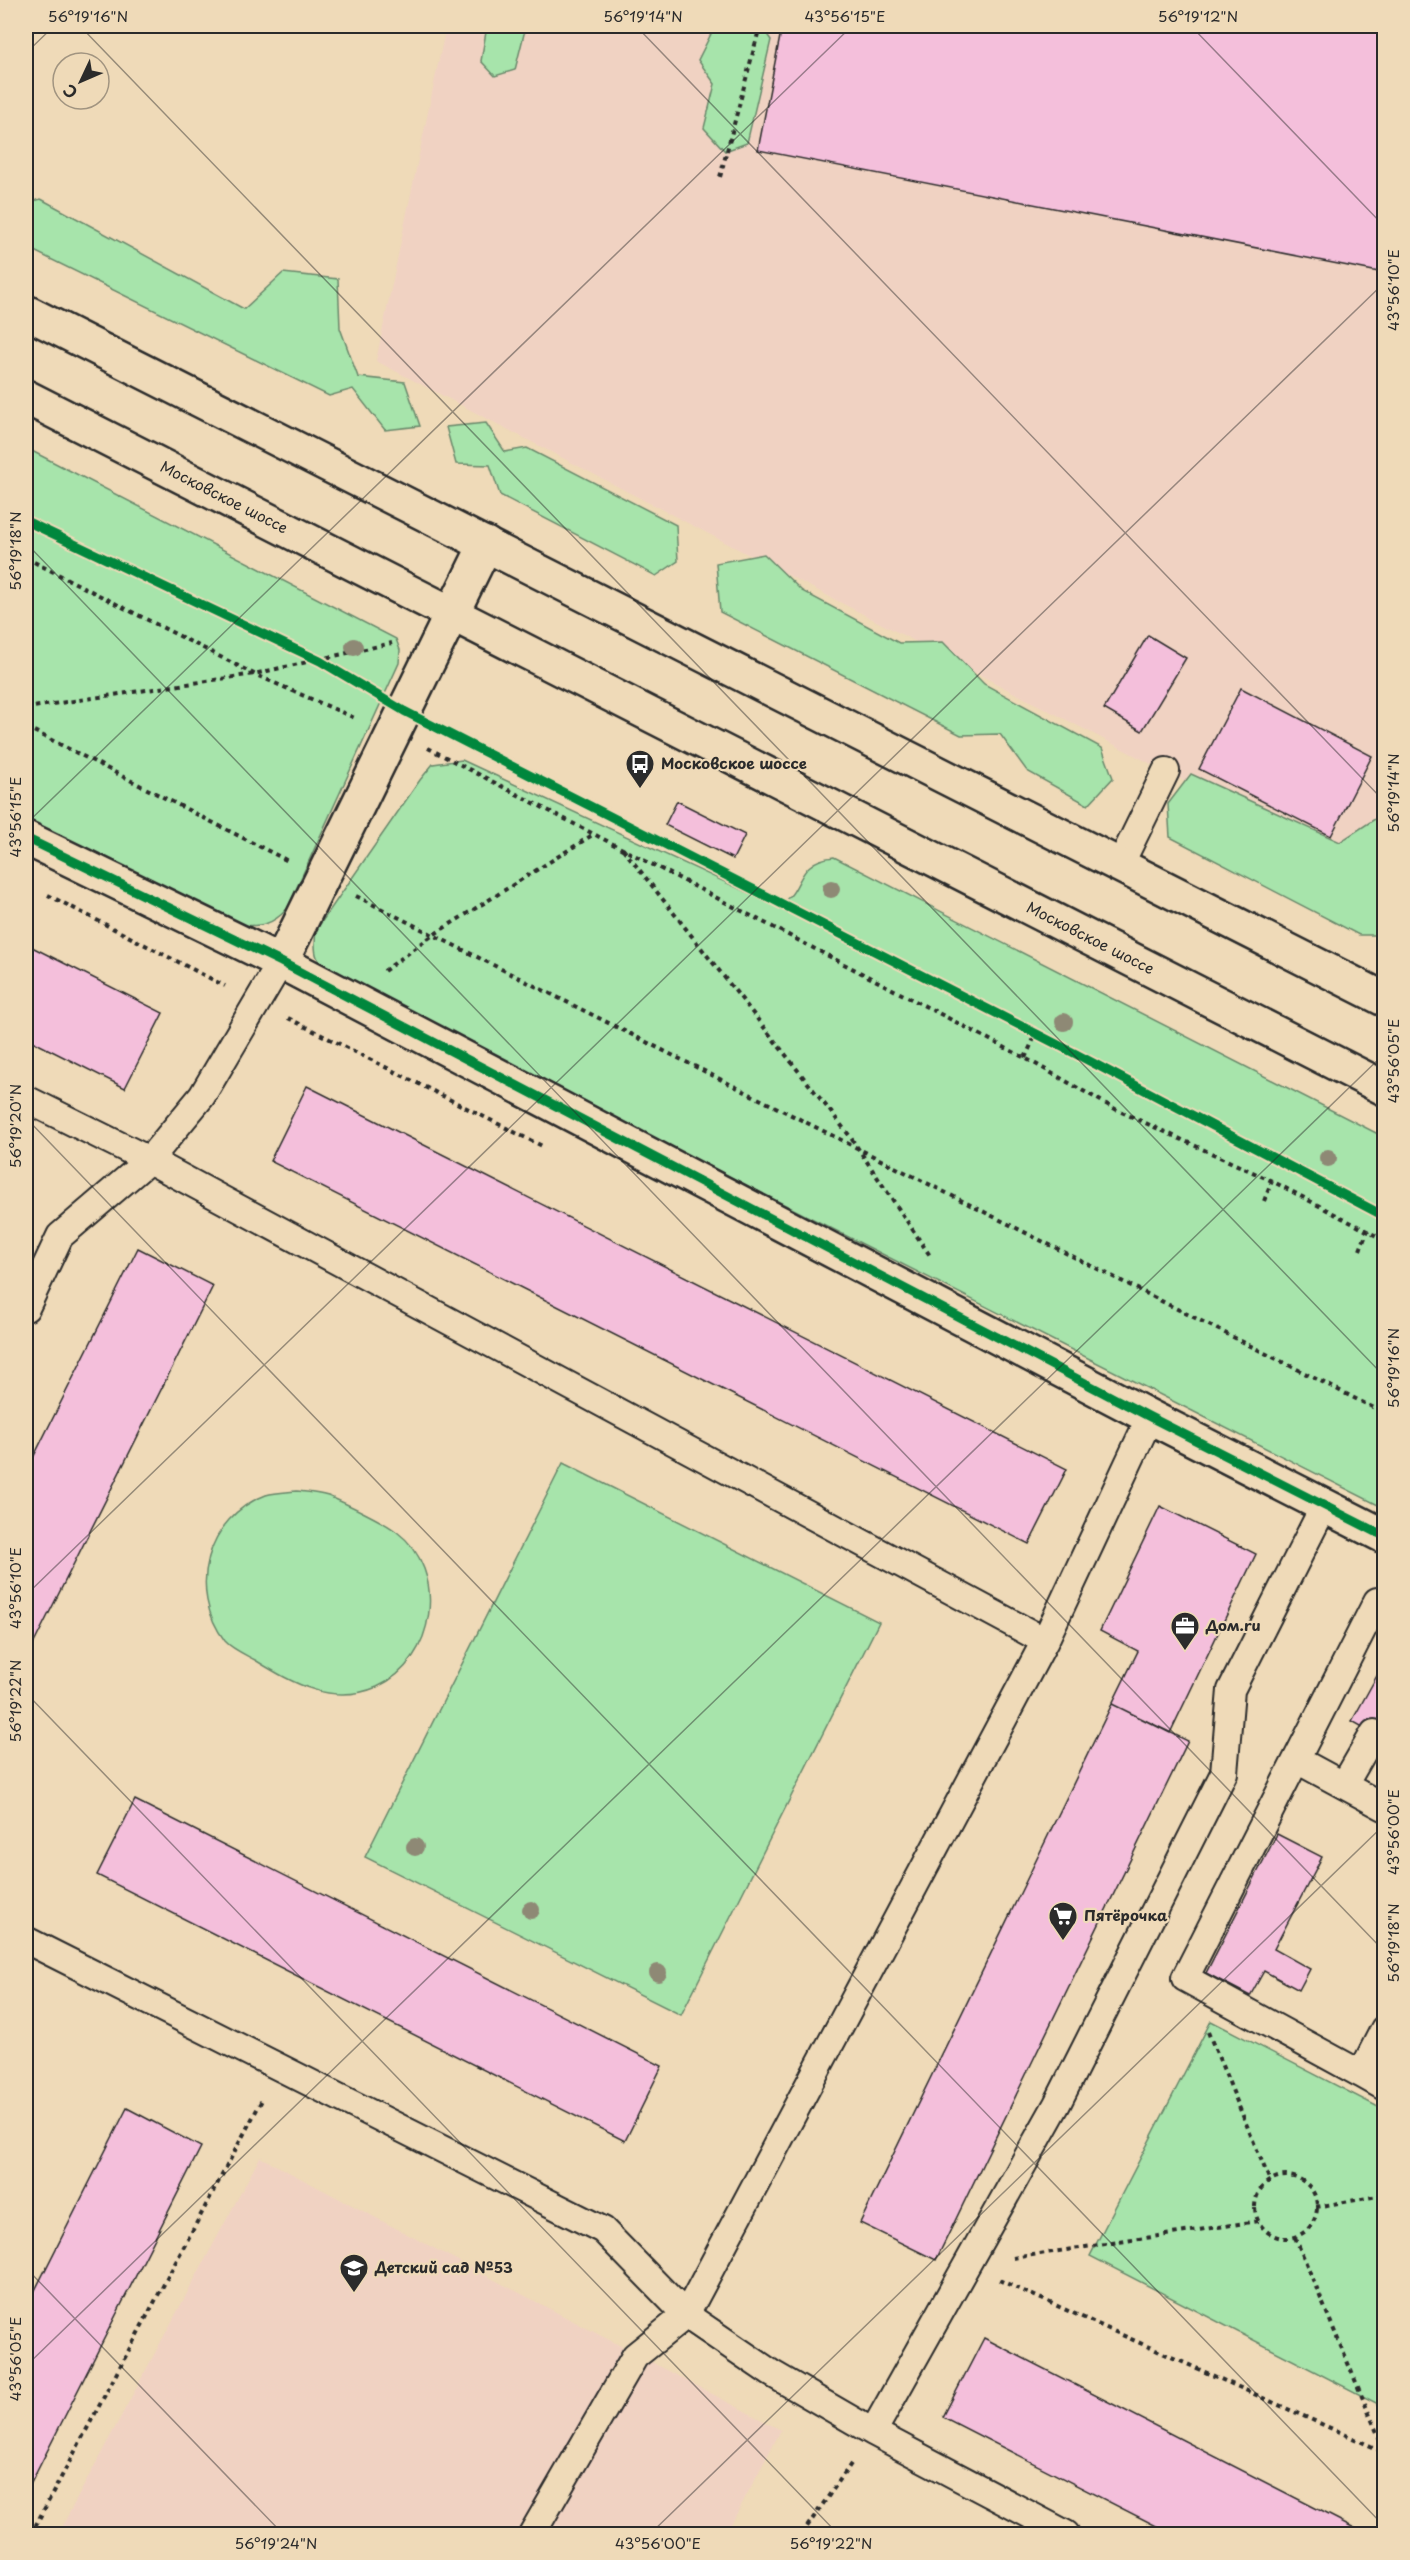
<svg xmlns="http://www.w3.org/2000/svg" width="1410" height="2560" font-family="'Playpen Sans',sans-serif">
<rect width="100%" height="100%" fill="#efdab8"/>
<filter id="ink" filterUnits="userSpaceOnUse"><feTurbulence type="fractalNoise" baseFrequency=".0167" numOctaves="2"/><feDisplacementMap in="SourceGraphic" scale="12" xChannelSelector="R" yChannelSelector="G"/><feConvolveMatrix kernelMatrix="1 2 1 2 8 2 1 2 1" color-interpolation-filters="sRGB"/></filter>
<g filter="url(#ink)">
<path fill="#f0d2c2" d="M446 26H1384V885L376 361Z
M260 2157 781 2430 726 2534H58Z"/>
<path fill="#a7e4ab" stroke="#69886b" stroke-width="1.5" d="M487 26H526L515 70 495 76 481 61Z
M715 26H761L771 40 747 143 725 151 704 128 715 84 698 60Z
M41 199 244 309 283 273 338 279 340 328 358 377 405 382 420 426 385 430 353 389 329 396 26 247V203Z
M486 423 505 452 527 448 676 525 678 561 656 576 500 495 490 465 456 464 446 427Z
M26 448 396 639 400 650 399 663 287 909C272 925 261 927 239 925L26 820Z
M764 554 802 591 899 643 943 642 984 684 1102 748 1113 778 1088 805 1027 771 1000 734 961 735 720 612 716 563Z
M462 760 772 904C807 901 789 861 834 857L1384 1137V1508L335 977C315 961 313 955 316 930L420 780 433 764Z
M1191 774 1340 842 1384 813V935H1359L1170 837 1168 804Z
M563 1463 879 1622 681 2015 365 1857Z
M297 1491C307 1492 319 1493 328 1496 345 1503 383 1521 397 1532 449 1571 436 1661 377 1687 332 1706 294 1684 255 1660 246 1655 232 1649 225 1641 187 1591 206 1517 266 1495 275 1492 287 1492 297 1491Z
M1211 2021 1384 2110V2395L1380 2405 1090 2256Z"/>
<path fill="#f4bfdb" stroke="#2b2b2b" stroke-width="1.5" d="M782 26H1384V273L758 150Z
M1148 635 1186 658 1142 731 1104 709Z
M1241 688 1372 756 1331 836 1199 769Z
M677 801 745 835 733 859 665 825Z
M26 944 163 1013 125 1088 26 1038Z
M307 1086 1067 1469 1029 1544 270 1161Z
M138 1248 213 1286 26 1659V1472Z
M1160 1506 1256 1554 1170 1733 1112 1704 1138 1651 1100 1631Z
M1384 1663V1739L1352 1721Z
M1112 1704 1188 1741 936 2260 860 2223Z
M135 1800 662 2066 625 2141 97 1875Z
M1277 1834 1322 1857 1274 1949 1310 1969 1299 1990 1264 1971 1250 1996 1206 1973Z
M127 2108 201 2147 26 2493V2308Z
M984 2338 1366 2534H1172L943 2417Z"/>
<g fill="none" stroke-linecap="round" stroke-linejoin="round">
<g stroke="#2b2b2b" stroke-width="30">
<path id="service" d="M1120 865 1166 771
M26 1099 149 1160 1045 1641
M26 1308 60 1236 149 1160 202 1096 281 962
M1297 1760 1384 1807
M1344 1785 1374 1733
M26 1940 603 2230 686 2315 771 2373 873 2432 1066 2534
M1384 2029 1361 2074 1384 2087
M1361 2074 1185 1978 1377 1601
M873 2432 1057 2104 1224 1773 1231 1690 1324 1506
M532 2534 635 2356 686 2315 1045 1641 1150 1417"/>
</g>
<g stroke="#2b2b2b" stroke-width="38">
<path id="minor" d="M26 838 281 962 1150 1417 1384 1536
M281 962 486 544"/>
</g>
<g stroke="#2b2b2b" stroke-width="38">
<g id="secondary">
<path d="M26 312 1384 999"/>
<path id="s1" d="M26 397 1384 1088"/>
</g>
</g>
<path stroke="#2b2b2b" stroke-width="4" stroke-dasharray="4.5 4.5" stroke-linecap="butt" d="M720 177 760 26
M26 558 254 674 357 719
M26 708 254 674 392 643
M26 727 288 861
M428 748 1025 1058 1117 1110 1272 1181 1384 1240
M623 849 849 1135 931 1257
M48 895 225 986
M356 896 1384 1413
M384 971 433 935 594 834
M288 1018 544 1147
M1025 1058 1036 1034
M1264 1201 1272 1181
M1360 1250 1368 1230
M1208 2032 1270 2181
M1255 2207a31 31 0 1 1 62 0a31 31 0 1 1-62 0Z
M1316 2207 1384 2195
M1295 2237 1384 2449
M1013 2258 1258 2221
M999 2280 1384 2452
M31 2534 263 2098
M802 2534 853 2461"/>
<use href="#service" stroke="#efdab8" stroke-width="26"/>
<use href="#minor" stroke="#efdab8" stroke-width="33"/>
<use href="#secondary" stroke="#efdab8" stroke-width="33"/>
<g stroke="#efdab8" stroke-width="13">
<path id="cycleway" d="M26 521 320 661 404 711 1076 1054 1384 1216
M26 838 281 962 1150 1417 1384 1536"/>
</g>
<use href="#cycleway" stroke="#00873e" stroke-width="9"/>
</g>
<g fill="#8e8975">
<circle cx="354" cy="647" r="9"/>
<circle cx="831" cy="889" r="9"/>
<circle cx="1064" cy="1022" r="9"/>
<circle cx="1328" cy="1158" r="9"/>
<circle cx="415" cy="1847" r="9"/>
<circle cx="531" cy="1910" r="9"/>
<circle cx="658" cy="1973" r="9"/>
</g>
</g>
<path fill="none" stroke="#2b2b2b" stroke-width="1.5" stroke-opacity="0.45" d="M80 26 1384 1376M636 26 1384 801M1191 26 1384 226M26 53 54 26M26 543 1384 1951M26 824 852 26M26 1118 1384 2526M26 1595 1384 283M26 1693 838 2534M26 2268 283 2534M26 2366 1384 1054M650 2534 1384 1825"/>
<defs>
<g id="bus-pin" transform="scale(1.5)"><path d="M0 17L-7.5 6A9.5 9.5 0 1 1 7.5 6Z" fill="#2b2b2b" stroke="#efdab8"/><path d="M-5-6H5V4H4V6H2V4H-2V6H-4V4H-5ZM-3.5-4V0h7V-4ZM-3.5 1.2v1.5H-2V1.2ZM2 1.2v1.5H3.5V1.2Z" fill="#fff"/></g>
<g id="office-pin" transform="scale(1.5)"><path d="M0 17L-7.5 6A9.5 9.5 0 1 1 7.5 6Z" fill="#2b2b2b" stroke="#efdab8"/><path d="M-6-3h4V-5.5h4V-3h4V5H-6ZM-1-4.5V-3h2v-1.5ZM-6 0V1H6V0Z" fill="#fff"/></g>
<g id="supermarket-pin" transform="scale(1.5)"><path d="M0 17L-7.5 6A9.5 9.5 0 1 1 7.5 6Z" fill="#2b2b2b" stroke="#efdab8"/><path d="M-6-5.5h2.5l.6 2H6L4.5 2H-2.5L-4.4-4H-6ZM-1.5 3.2a1.3 1.3 0 1 0 .1 0ZM3 3.2a1.3 1.3 0 1 0 .1 0Z" fill="#fff"/></g>
<g id="school-pin" transform="scale(1.5)"><path d="M0 17L-7.5 6A9.5 9.5 0 1 1 7.5 6Z" fill="#2b2b2b" stroke="#efdab8"/><path d="M0-5L7-2L0 1L-7-2ZM-4 1L0 2.5L4 1V4Q0 6-4 4Z" fill="#fff"/></g>
</defs>
<g fill-rule="evenodd">
<use href="#bus-pin" x="640" y="764"/>
<use href="#office-pin" x="1185" y="1626"/>
<use href="#supermarket-pin" x="1063" y="1916"/>
<use href="#school-pin" x="354" y="2268"/>
</g>
<g text-anchor="middle" stroke-width="4.5" stroke-linejoin="round" paint-order="stroke">
<g font-size="15" fill="#2b2b2b" stroke="#efdab8">
<text dy="5" stroke="none"><textPath href="#s1" startOffset="222">Московское шоссе</textPath></text>
<text dy="5" stroke="none"><textPath href="#s1" startOffset="1194">Московское шоссе</textPath></text>
</g>
<g font-size="15" font-weight="bold" fill="#2b2b2b" stroke="#efdab8" text-anchor="start">
<text x="661" y="769">Московское шоссе</text>
<text x="1206" y="1631">Дом.ru</text>
<text x="1084" y="1921">Пятёрочка</text>
<text x="375" y="2273">Детский сад №53</text>
</g>
</g>
<rect width="1410" height="2560" fill="none" stroke="#efdab8" stroke-width="66"/>
<g transform="translate(81 81) rotate(226)"><circle r="28" fill="#efdab8" stroke="#a19480" stroke-width="1.5"/>
<path d="M0-4.5L10 22L0 15L-10 22Z" fill="#2b2b2b"/>
<text y="-9" font-size="16" font-weight="bold" text-anchor="middle" fill="#2b2b2b">С</text>
</g>
<rect x="33" y="33" width="1344" height="2494" fill="none" stroke="#2b2b2b" stroke-width="2"/>
<g font-size="15" text-anchor="middle" fill="#2b2b2b">
<text x="88" y="22">56°19'16"N</text>
<text x="643" y="22">56°19'14"N</text>
<text x="845" y="22">43°56'15"E</text>
<text x="1198" y="22">56°19'12"N</text>
<text transform="translate(1394 290) rotate(-90)" y="5">43°56'10"E</text>
<text transform="translate(16 551) rotate(-90)" y="5">56°19'18"N</text>
<text transform="translate(1394 793) rotate(-90)" y="5">56°19'14"N</text>
<text transform="translate(16 817) rotate(-90)" y="5">43°56'15"E</text>
<text transform="translate(1394 1061) rotate(-90)" y="5">43°56'05"E</text>
<text transform="translate(16 1126) rotate(-90)" y="5">56°19'20"N</text>
<text transform="translate(1394 1368) rotate(-90)" y="5">56°19'16"N</text>
<text transform="translate(16 1588) rotate(-90)" y="5">43°56'10"E</text>
<text transform="translate(16 1701) rotate(-90)" y="5">56°19'22"N</text>
<text transform="translate(1394 1832) rotate(-90)" y="5">43°56'00"E</text>
<text transform="translate(1394 1943) rotate(-90)" y="5">56°19'18"N</text>
<text transform="translate(16 2359) rotate(-90)" y="5">43°56'05"E</text>
<text x="276" y="2549">56°19'24"N</text>
<text x="658" y="2549">43°56'00"E</text>
<text x="831" y="2549">56°19'22"N</text>
</g>
</svg>
